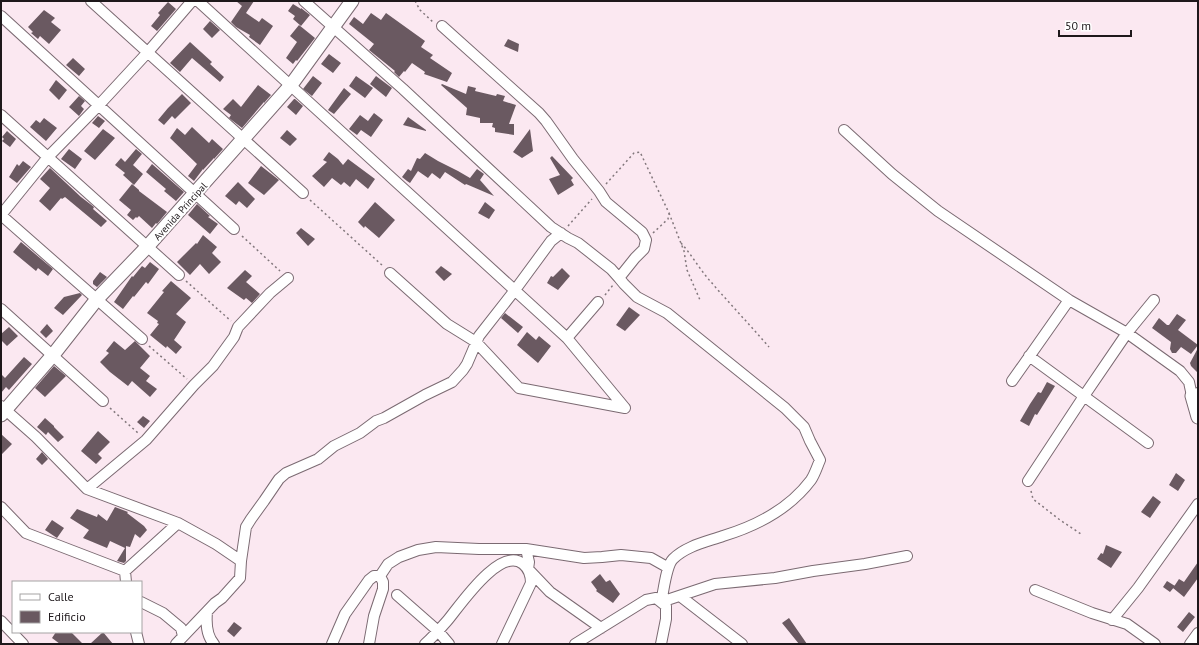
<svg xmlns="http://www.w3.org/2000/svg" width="1199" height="645" font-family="'PT Sans',sans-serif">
<rect width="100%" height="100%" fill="#fbe8f1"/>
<path fill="#6a5961" d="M236 1H254L246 13 259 22 262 18 273 26 260 45 249 37 250 35 236 27 231 22 242 6Z
M168 2 176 9 157 31 151 26 160 15 158 13Z
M293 4 301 9V8L310 15 301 26 293 19 295 16 288 11Z
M44 10 55 18 51 22 61 30 49 44 40 36 38 39 31 33 33 32 28 27Z
M371 13 381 20 386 13 425 41 421 47 433 55 430 58 452 73 447 82 424 74 425 72 412 63 405 72 404 71 399 77 394 72 395 71 369 50 374 44 349 24 354 17 363 24Z
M210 21 220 30 212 38 203 29Z
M299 25 315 38 297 61 296 60 293 64 286 58 297 42 290 36Z
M508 39 519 44 518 52 504 46Z
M190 42 212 62 210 64 224 77 220 82 192 58 180 72 170 63Z
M329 54 341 63 333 73 321 64Z
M73 58 85 69 79 76 66 65Z
M313 76 322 83 312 96 303 89Z
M356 76 373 88 365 98 349 86Z
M376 76 392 88 386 97 370 84Z
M56 80 67 90 59 100 49 90Z
M442 84 466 94 468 86 476 88 475 91 496 96 497 94 505 96 503 101 516 105 509 124H514V135L495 132V128L492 127 493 123H480V118L466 115 467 108 441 85Z
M258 85 271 95 264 103V102L242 128 229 118 231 115 223 109 233 99 241 107Z
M344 88 351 94 334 114 328 110Z
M182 94 191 103 175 119 172 116 164 125 158 120 168 108Z
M79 96 85 101 81 106 84 109 79 116 69 107Z
M294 99H295L303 106 296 115 287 107Z
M374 113 383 120 371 137 361 130 357 135 349 129 360 115 368 121Z
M98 116 105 121 99 128 92 123Z
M408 117 426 130V131L403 125Z
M44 118 57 128 46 141 30 127 36 120 40 123Z
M192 127 209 143 212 139 223 149 214 159V158L203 170V169L194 181 188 176 197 164 170 138 177 128 185 135Z
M103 129 115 138 95 160 84 151Z
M530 129 533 151 522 158 513 152Z
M287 130 297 139 290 146 280 138Z
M7 131 16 139 10 147 2 141 4 139 2 137Z
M69 149 82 159 75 169 61 159Z
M136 149 142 154 133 165 143 174 134 185 123 175 125 173 115 165 121 158 125 162Z
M329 152 338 159 343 165 348 159 375 179 368 189 356 179 350 187 344 182 341 185 332 178 324 187 312 176 327 162 323 160Z
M425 153 438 161 458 171 470 178 477 169 484 174 480 180 494 196 466 184 465 185 445 172 440 179 432 173 428 178 418 171 410 183 407 181 402 177 408 169 411 171 417 158 420 159Z
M552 156 573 178 571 180 574 185 558 195 549 179 560 175 550 158Z
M23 161 31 167 17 183 9 177 17 164 19 166Z
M152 164 184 192 176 201 164 191 166 189 146 172Z
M261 166 279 180 264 195 248 183Z
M50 168 81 197 94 207 93 209 107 221 101 227 65 197 62 199 61 198 50 211 39 201 50 188 40 179Z
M238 182 255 199 247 208 239 201 236 205 225 196Z
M132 184 139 190V191L167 212 157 224 156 223 152 228 139 216 137 218 136 217 133 220 127 215 131 210 119 200Z
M375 202 395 220 379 238 365 226 364 228 358 222Z
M485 202 495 210 489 219 478 213Z
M197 204 210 216 208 217 218 224 210 234 188 215Z
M301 228 315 239 308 246 296 233Z
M203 235 217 247 212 253 221 262 209 274 200 264 190 275 177 262 196 243 197 244Z
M21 242 53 269 48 276 38 268 36 271 13 252Z
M150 262 159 269 148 284 146 282 134 297 133 296 123 309 114 302 132 276 133 277 142 266 145 268Z
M441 266 452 274 444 281 435 272Z
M562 268 570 276 558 290 547 283 551 276 553 277Z
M245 270 252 276 246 282 260 294 252 303 246 298 244 300 227 288Z
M100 272 107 277 97 287 93 284V281Z
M171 281 191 298 176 314 186 322 174 340 182 347 176 354 167 346 166 348 150 335 159 324 157 323 158 321 147 313 164 292 162 291Z
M80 293 82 295 63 315 54 308 64 297Z
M629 307 640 315 625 331 616 325Z
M505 313 523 327 518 333 501 318Z
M1177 314 1186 320 1178 330 1198 345 1191 354 1181 347 1176 353H1172L1170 349 1171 342 1152 328 1159 318 1167 325H1169Z
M47 324 53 331 46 338 40 332Z
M9 327 18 336 7 346 1 340V334Z
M527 332 536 340 539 336 551 346 538 363 517 345Z
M114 341 125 350 135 341 150 356 140 368 150 376 146 381 157 389 150 397 132 381 128 386 110 372 100 362 109 353 106 351Z
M1198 348V373L1191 366 1190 363Z
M24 357 32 364 9 390 6 387 1 393V374L5 378Z
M54 366 66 376 45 397 35 388Z
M1047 382 1055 386 1037 415 1035 414 1029 426 1020 421 1030 404 1038 392 1041 393Z
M143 416 150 421 144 428 137 422Z
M45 418 54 426V427L64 437 58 442 48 432 46 435 37 427Z
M98 431 110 442 98 454 102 458 96 464 81 451Z
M1 434 12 444 1 455Z
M42 452 48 459 42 465 36 459Z
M1176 473 1185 480 1178 491 1169 485Z
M1153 496 1161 502 1150 518 1141 512Z
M115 507 128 512 127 513 144 526 147 530 140 538 135 534 130 547 126 546V561L124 563 117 561 125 548 110 541 107 548 83 538 89 530 70 518 77 509 97 517 98 514 107 521Z
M52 520 64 528 57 538 45 530Z
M1106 545 1122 552 1111 568 1097 559 1101 553 1103 554Z
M1198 562V578L1184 597 1173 588 1179 579 1184 582Z
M600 574 606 582 610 580 620 594 613 603 596 591 597 590 591 582Z
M1167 581 1175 586 1170 592 1163 587Z
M1189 612 1195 617 1183 632 1177 627Z
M789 618 807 644H799L782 623Z
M234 622 242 628 234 637 227 631Z
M56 632H71L83 644H60L52 638Z
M103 632 113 644H90Z"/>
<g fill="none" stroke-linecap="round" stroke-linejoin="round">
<g stroke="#7b6a72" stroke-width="12">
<path id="minor" d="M91 1 303 193
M198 1 567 338 625 408
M304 1 403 89 551 227 568 238 578 243 611 269 619 278 624 284 637 297 667 313 785 408 804 427 810 441 820 460C817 467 815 474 811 480 790 508 756 526 723 536 706 542 686 546 673 559 666 566 664 590 661 602
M1 16 234 229
M442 26 539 113 546 121 573 159 599 191 606 202 642 232 646 240 644 249 635 258 619 278
M1 115 179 275
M844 130 892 174 938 211 1069 300 1127 333 1180 371 1189 382 1192 396 1198 393
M1 215 48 157 99 105 148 52 192 1
M1 215 142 339
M390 273 447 324 476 342 519 388 625 408
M1 309 103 401
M567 338 598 302
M1029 356 1148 443
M1012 381 1069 300
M1 406 36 437 87 489 178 523 216 544 241 561
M1028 481 1084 396 1127 333 1154 300
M87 489 146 440 194 385 213 366 234 337 238 327 270 293 288 278
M1 507 26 533 125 571 126 582
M526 549 529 562 528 569 550 592 601 628
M125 571 178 523
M380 576 388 564 399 557 418 550 436 547 479 549H526L584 558 602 557 621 555 651 558 667 567
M1035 590 1092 613 1127 624 1155 644
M397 595 438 631 449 644
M680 596 742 644
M141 602 163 613 181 628 183 636
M661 602 715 584 775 578 813 571 865 564 907 556
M207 612C206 623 206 635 214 644
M1112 620 1138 588 1198 504
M1 621 23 644
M136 632 139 644
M176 644 215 603 222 598 240 578 241 561 246 527 251 519 264 501 279 479 286 473 318 459 334 446 360 433 376 421 384 418 425 395 452 382 463 370 467 364 479 336 515 290 551 241 561 233
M332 644 345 614 369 580 374 576H380L383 582V589L374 616 369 644
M425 644C433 637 440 629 447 621 459 607 500 545 523 564 529 569 531 575 531 583L502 644
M575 644 646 600 656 598 666 606V619L661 644
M1190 644 1198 633"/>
</g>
<g stroke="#7b6a72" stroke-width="15">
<path id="tertiary" d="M1192 396 1198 417
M1 415 53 355 97 299 147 247 291 85 352 1"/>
</g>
<path stroke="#82777c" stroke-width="1.5" stroke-dasharray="2 3" stroke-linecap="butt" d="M415 1 420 10 433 22
M606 184 634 153 640 152 669 213 668 219 653 233
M310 200 383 266
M669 213 684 251 687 270 700 300
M568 226 592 199
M242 236 280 271
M681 243C692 255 700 270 711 282 730 304 750 325 769 347
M186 281 231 321
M605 295 613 285
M149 346 187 379
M110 408 138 433
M1031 491 1033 499 1060 520 1081 534"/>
<use href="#minor" stroke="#fff" stroke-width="10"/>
<use href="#tertiary" stroke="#fff" stroke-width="13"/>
</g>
<g text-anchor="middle" stroke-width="4" stroke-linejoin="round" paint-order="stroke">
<g font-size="10" fill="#1e181b" stroke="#fff">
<text transform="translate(180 211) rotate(-48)" y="4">Avenida Principal</text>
</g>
</g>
<rect width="1199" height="645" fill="none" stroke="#1e181b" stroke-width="4"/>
<rect x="12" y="581" width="130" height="52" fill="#ffffff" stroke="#a5a3a4"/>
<rect x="20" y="594" width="20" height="6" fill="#ffffff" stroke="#a5a3a4"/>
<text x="48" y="601" font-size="12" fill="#1e181b">Calle</text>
<rect x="20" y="611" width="20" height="12" fill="#6a5961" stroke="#a5a3a4"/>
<text x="48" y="621" font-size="12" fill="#1e181b">Edificio</text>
<path d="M1059 30v6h72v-6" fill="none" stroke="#1e181b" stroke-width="2"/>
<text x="1065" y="30" font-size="12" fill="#1e181b" stroke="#ffffff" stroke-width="3" paint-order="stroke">50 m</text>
</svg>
